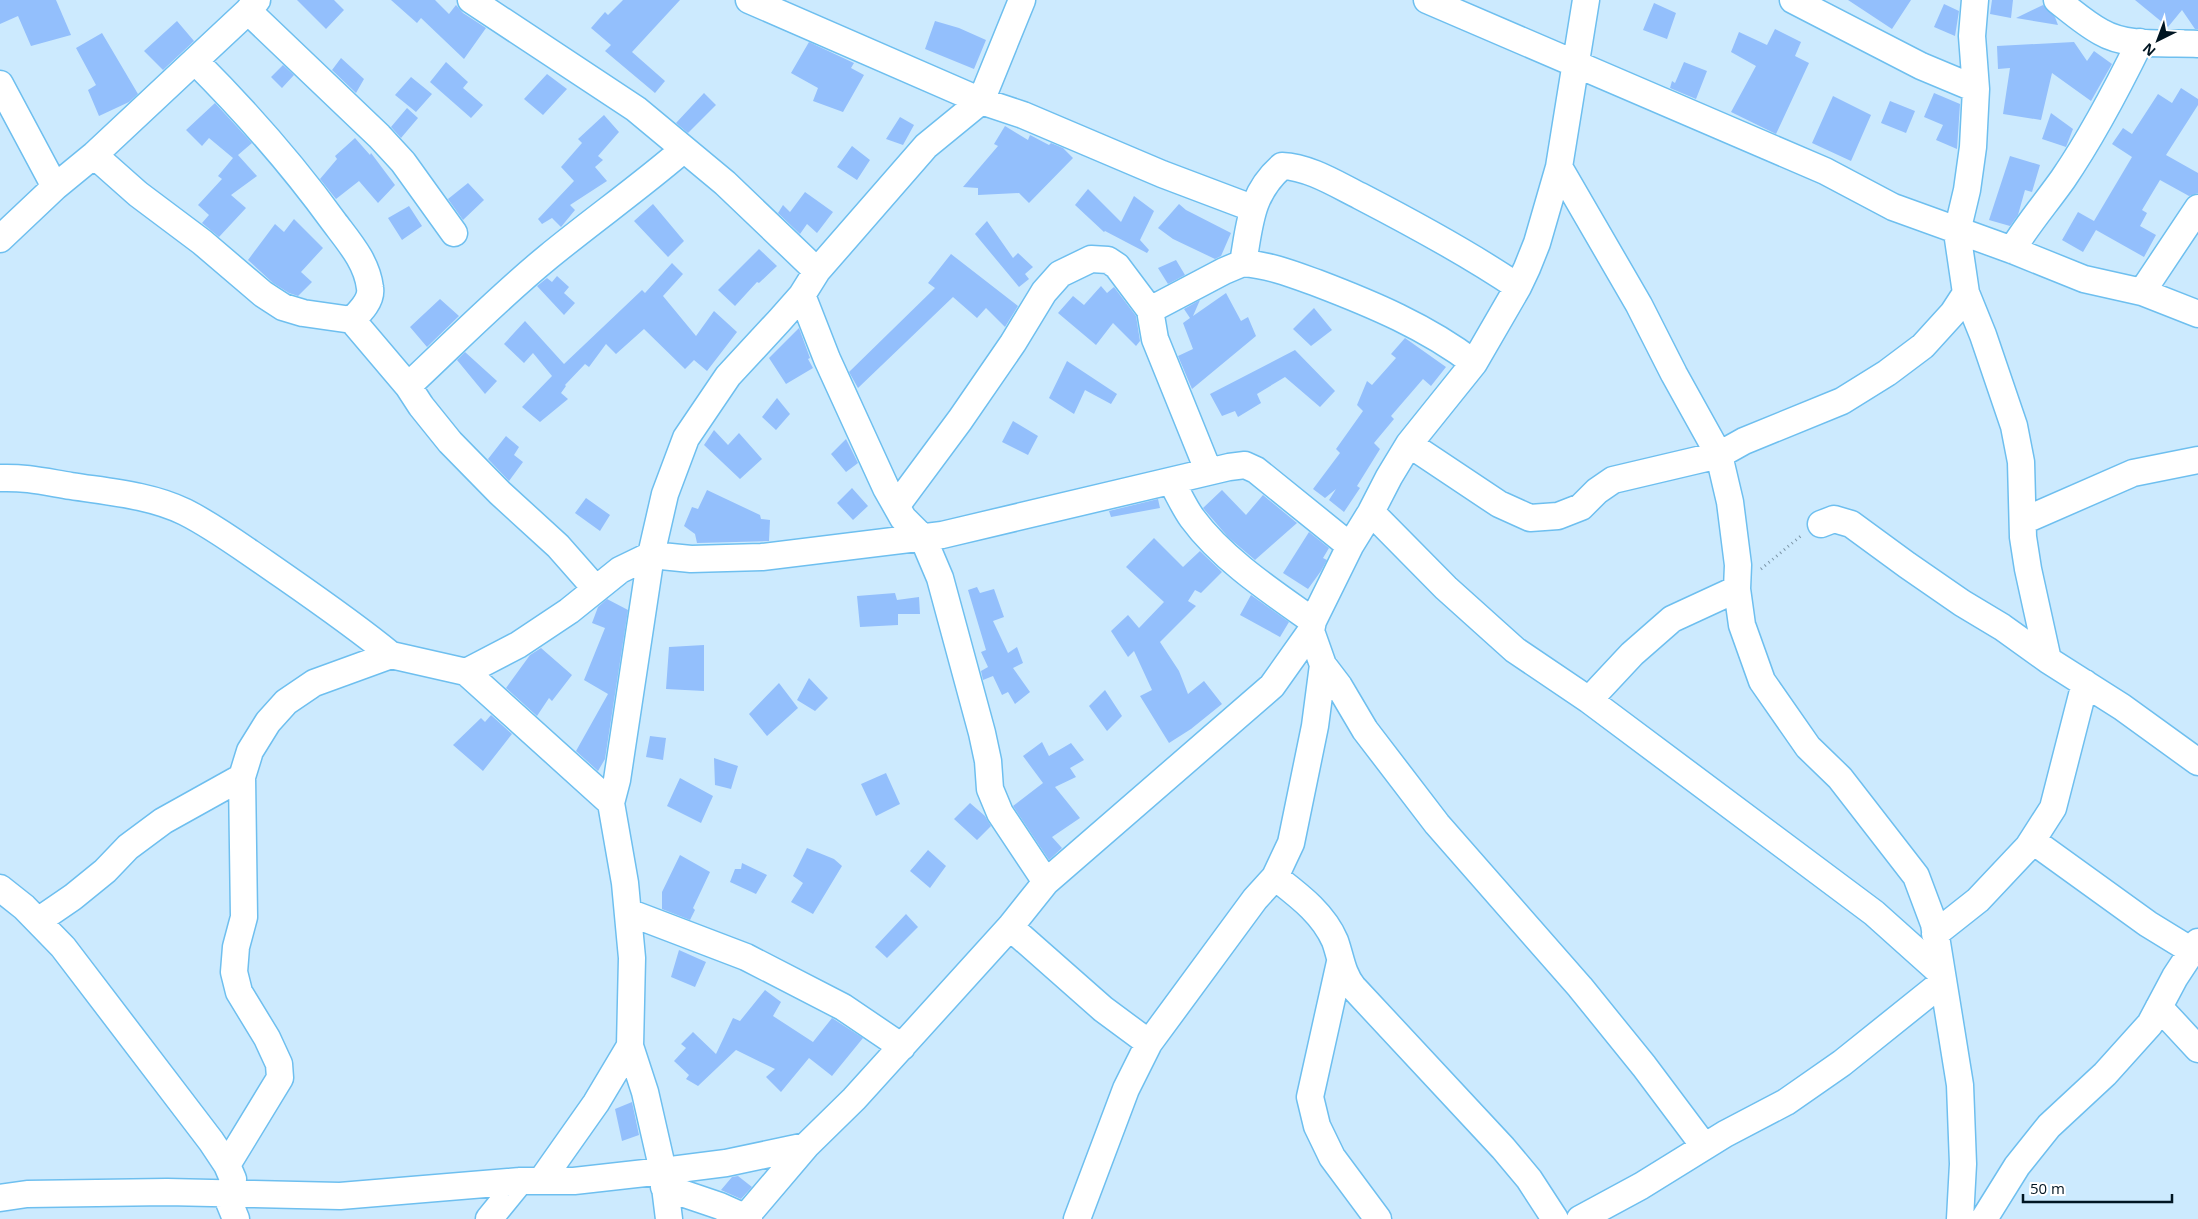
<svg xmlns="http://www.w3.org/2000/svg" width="2198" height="1219" font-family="'Open Sans',sans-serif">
<rect width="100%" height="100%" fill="#cceafe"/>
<path fill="#93bffc" d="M0 0H56L71 35 31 46 18 16 0 24Z
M297 0H334L344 10 326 29Z
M391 0H435L449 14 456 5 463 13 486 28 464 59 421 18 417 23Z
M623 0H680L632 52 665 81 655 93 605 51 611 45 591 28 605 12 608 15Z
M1848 0H1911L1892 29Z
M1992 0H2013L2011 18 1990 14Z
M2135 0H2198V29H2195L2182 10 2168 27Z
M1654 3 1676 13 1667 39 1643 30Z
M1944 4 1959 11 1955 36 1934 27Z
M2043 5 2055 17 2058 25 2016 18Z
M177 21 194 41 163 70 144 51Z
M935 21 959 28 986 40 974 69 925 49Z
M1775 29 1801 42 1795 56 1809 63 1776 134 1731 112 1756 66 1731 52 1739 32 1767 45Z
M102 33 138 94 129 102 99 116 88 90 96 85 76 48Z
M809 42 854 63 851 68 864 75 843 112 813 101 818 88 791 73Z
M2074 42 2087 61 2094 51 2112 64 2091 101 2052 73 2041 120 2003 114 2010 68 1998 69 1997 46Z
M341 58 364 79 356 93 332 70Z
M446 62 468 82 463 88 483 105 471 118 430 82Z
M1684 62 1707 71 1696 99 1670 88 1672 81 1675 83Z
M283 65 294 75 282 88 271 77Z
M547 74 567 89 543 115 524 99Z
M411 77 432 94 416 112 395 95Z
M2181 88 2198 99V105L2166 155 2198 173V193L2189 196 2160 180 2142 210 2147 213 2140 226 2156 235 2144 257 2096 230 2083 252 2062 240 2078 212 2094 221 2132 157 2112 144 2123 128 2132 134 2158 94 2172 103Z
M704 93 716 105 688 133 676 123Z
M1934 93 1960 104 1957 149 1936 140 1943 125 1924 117Z
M1833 96 1871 115 1851 161 1812 143Z
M1890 101 1915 111 1906 133 1881 123Z
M215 103 252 143 238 155 257 176 231 195 246 208 219 237 202 223 209 215 198 205 222 179 218 176 233 158 209 138 202 146 186 130Z
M407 108 418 118 401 138 391 127Z
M2051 113 2073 129 2066 147 2042 139Z
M604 115 619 132 598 156 603 160 595 167 607 181 570 205 575 210 561 227 552 218 542 224 538 219 574 181 561 167 582 143 578 139Z
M900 117 914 125 903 145 886 139Z
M1005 126 1028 140 1030 135 1049 145 1051 143 1063 148 1073 158 1029 203 1019 193 978 195V188L963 187 998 146 994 144Z
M355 138 370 155 371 153 395 185 378 203 359 181 336 199 320 179 337 159 335 156Z
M852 146 870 160 857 180 837 167Z
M2010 156 2040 165 2032 192 2025 190 2018 215 2010 226 1989 220Z
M468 183 484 200 463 220 448 199Z
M1088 189 1121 222 1134 196 1154 211 1140 240 1149 250 1147 253 1105 231 1104 232 1075 205Z
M805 192 833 212 817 233 807 224 800 234 778 213 783 205 790 212Z
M653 204 684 241 668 257 634 221Z
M1179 204 1186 210 1231 233 1221 256 1215 259 1173 239 1158 228Z
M409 206 422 226 402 240 388 218Z
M294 219 323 248 301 272 312 282 298 296 289 293 273 283 248 260 275 224 284 232Z
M987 221 1013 258 1018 253 1033 267 1025 274 1029 279 1019 287 975 234Z
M759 249 777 266 759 283 757 282 735 306 718 290Z
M951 254 1018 306 1005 327 986 308 977 318 953 297 858 388 849 372 935 288 928 283Z
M1176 260 1185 275 1168 284 1158 268Z
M672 263 683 274 663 296 696 336 714 311 737 332 707 371 694 360 685 369 644 329 616 354 606 344 589 367 585 364 565 385 566 386 561 393 568 399 540 422 522 407 552 376 533 353 524 363 504 344 525 321 564 364 642 290 645 293Z
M557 276 569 287 564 293 575 303 564 315 537 286 547 278 552 282Z
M1101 286 1107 293 1114 287 1136 316 1140 341 1136 346 1113 323 1096 345 1058 313 1073 296 1084 305Z
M1226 293 1241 321 1248 317 1256 336 1192 389 1178 356 1193 349 1183 323 1190 318 1184 309 1200 300 1193 316Z
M440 299 459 316 427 347 410 327Z
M1314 308 1332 330 1311 346 1293 329Z
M799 328 810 358 808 359 813 368 786 384 769 358Z
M1405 338 1446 367 1431 386 1423 379 1391 416 1394 419 1374 443 1380 449 1357 486 1360 488 1344 512 1329 500 1336 489 1325 498 1313 489 1340 453 1336 449 1363 411 1357 405 1367 381 1372 385 1396 358 1391 354Z
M1295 350 1335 391 1320 407 1285 377 1257 394 1261 403 1238 417 1235 411 1222 416 1210 394Z
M465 352 497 381 485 394 457 360Z
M1067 361 1117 394 1111 404 1085 390 1074 414 1049 398Z
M777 398 790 414 776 430 762 417Z
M1013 421 1038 436 1028 455 1002 442Z
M714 430 728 445 739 433 762 459 740 479 704 445Z
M506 436 519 447 514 455 523 462 509 481 488 459Z
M846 439 858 463 846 472 831 454Z
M852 488 868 506 853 520 837 503Z
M707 490 760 515 761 519 770 520 769 541 697 543 695 534 684 526 692 507 698 509Z
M1222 490 1246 515 1263 495 1297 523 1255 560 1228 537 1203 508Z
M586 498 610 515 600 531 575 513Z
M1158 499 1160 508 1111 517 1109 511Z
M1309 532 1329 548 1323 558 1327 560 1321 571 1308 589 1283 573Z
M1154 538 1183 567 1200 551 1222 572 1201 593 1195 590 1188 601 1196 606 1160 642 1179 671 1188 694 1204 681 1222 704 1191 729 1169 743 1140 696 1152 690 1134 651 1128 657 1111 631 1128 615 1139 628 1164 602 1126 567Z
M977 587 980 593 994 589 1004 617 993 621 1008 653 1017 647 1023 663 1013 668 1030 692 1015 704 1008 692 1002 695 993 676 983 680 981 671 988 667 981 652 986 650 968 590Z
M895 593 897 600 919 597 920 614H898V625L860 627 857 596Z
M1251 595 1289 622 1280 637 1240 615Z
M607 599 628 610 605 759 598 771 576 751 608 694 584 680 605 628 592 623 598 607Z
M704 645V691L666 689 669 647Z
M541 648 572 675 552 701 549 698 537 716 506 688 530 655Z
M809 678 828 698 815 711 797 700Z
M779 683 798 708 767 736 749 714Z
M1105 690 1122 716 1107 731 1089 706Z
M491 715 512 734 483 771 453 745 481 718 485 722Z
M650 736 666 738 663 760 646 757Z
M1042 742 1049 756 1071 743 1084 760 1070 768 1076 777 1055 787 1080 818 1052 837 1062 848 1049 860 1013 806 1043 783 1023 756Z
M714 758 738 766 731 789 715 785Z
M886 773 900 804 876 816 861 784Z
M680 778 713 796 701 823 667 806Z
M970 803 985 816 991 826 977 840 954 819Z
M807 848 834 859 842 866 813 914 791 902 803 883 793 876Z
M928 850 946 866 930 888 910 871Z
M680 855 710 872 693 908 695 910 690 920 662 909V892Z
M742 863 767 875 756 894 730 882 735 869H741Z
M906 914 918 927 887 958 875 947Z
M679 950 706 962 695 987 671 977Z
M765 990 781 1002 773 1016 813 1042 832 1018 863 1038 832 1076 809 1058 781 1092 766 1077 775 1069 736 1050 698 1086 686 1079 689 1075 674 1061 686 1048 681 1044 693 1032 716 1054 733 1018 740 1021Z
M632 1102 639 1135 622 1141 615 1109Z
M738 1176 752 1187 741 1199 721 1190 732 1177Z"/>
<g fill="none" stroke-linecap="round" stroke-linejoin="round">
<g stroke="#6ebfef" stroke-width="29">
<path id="minor" d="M471 0 636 109 725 183 817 271
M749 0 981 101 1023 115 1162 174 1252 208
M1427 0 1825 171 1893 207 2012 250 2084 279 2142 292 2198 314
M1793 0 1921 66 1976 89
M1975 0 1972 36 1976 89 1973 147 1967 190 1957 232 1966 293 1983 335 2014 426 2021 462 2023 537 2028 569 2048 660
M2057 0C2071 11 2086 24 2101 32 2128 48 2168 42 2198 44
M248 11 379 136 403 162 454 233
M195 61C245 111 292 164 334 222 349 242 367 262 370 288 372 300 361 311 352 320
M0 84 55 187
M94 155 138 194 202 242 263 294 283 307 303 313 352 320 408 386 421 406 450 442 500 493 558 546 595 588
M1559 167 1639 305 1674 374 1719 455 1730 502 1738 565 1737 589 1742 625 1762 681 1808 747 1840 778 1916 876 1934 924 1960 1085 1963 1164 1960 1219
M0 239 55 187 94 155 248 11 257 0
M2012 250C2027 225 2046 203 2063 179 2093 135 2117 89 2140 42
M1243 263C1269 265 1292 274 1317 283 1372 304 1427 327 1474 363
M2142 292 2198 208
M802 295 827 359 886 488 903 518 923 538 940 578 982 733 988 761 990 789 1000 813 1046 882
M1150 310 1224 271 1243 263C1250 224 1250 194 1282 166 1309 167 1336 184 1360 196 1414 224 1468 253 1518 287
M408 386C454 343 499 297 548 257 593 220 640 187 684 149
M1409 444 1499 504 1530 518 1558 516 1581 507 1597 491 1613 480 1719 455 1744 441 1842 401 1887 373 1923 346 1953 313 1966 293
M0 478C26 477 46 482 71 486 109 492 150 495 185 512 213 526 240 546 265 563 308 593 351 622 391 655
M1171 481C1178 493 1184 507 1192 518 1222 559 1272 592 1313 621
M897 505 960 420 1013 343 1044 292 1060 274 1091 259 1108 260 1117 266 1150 310 1155 339 1208 470
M1371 512 1446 588 1515 650 1589 700 1874 913 1941 973
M2023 521 2133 473 2198 460
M1821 524 1834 519 1851 524 1907 565 1962 603 2002 627 2048 660 2122 707 2198 762
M1323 665 1339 686 1365 730 1437 824 1580 987 1644 1066 1704 1146
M466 672 518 645 569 611 620 570 651 555 691 559 762 557 942 535 1229 467 1245 465 1256 470 1350 546
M1589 700 1632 654 1672 619 1737 589
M2033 841 2148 924 2192 951
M1275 877C1298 895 1323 913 1335 941 1341 958 1342 973 1353 987L1503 1148 1529 1179 1555 1219
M0 888 24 907 63 947 211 1141 227 1165 233 1179
M628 912 746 957 843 1007 902 1047
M38 921 73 897 105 871 128 847 163 821 242 777
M1010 927 1103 1009 1149 1043
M1935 934 1978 900 2028 847 2053 808 2085 683
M1340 962 1310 1097 1317 1126 1332 1157 1378 1219
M2159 1007 2198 1049
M227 1165 280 1078 279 1064 267 1038 239 992 234 972 236 947 244 917 242 777 250 751 268 722 286 702 314 683 391 655 466 672 611 803
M541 1181 596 1103 630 1046
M664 1187 720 1206 749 1219
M225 1192 236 1219
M0 1198 27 1194 167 1192 340 1196 520 1181H574L663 1171 726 1163 806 1146
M489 1219 520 1181
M669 1219 663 1171 645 1092 630 1046 632 958 625 883 611 803 617 780 651 555 665 494 686 438 728 376 779 321 802 295 817 271 926 146 981 101 1022 0
M744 1219 806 1146 854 1099 1010 927 1046 882 1272 686 1311 631 1313 621 1350 546 1371 512 1389 477 1409 444 1474 363 1518 287 1527 268 1537 243 1559 167 1586 0
M1077 1219 1126 1089 1149 1043 1255 899 1275 877 1291 843 1315 726 1323 665 1311 631
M1580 1219 1641 1186 1725 1134 1786 1102 1842 1063 1943 982
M1984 1219 2017 1166 2049 1126 2105 1074 2150 1024 2175 977 2198 942"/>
</g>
<path stroke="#7c96a8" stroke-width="3" stroke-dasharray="1 4" stroke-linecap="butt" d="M1761 569 1802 535"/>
<use href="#minor" stroke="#fff" stroke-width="26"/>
</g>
<g transform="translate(2158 40) rotate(222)" stroke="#ffffff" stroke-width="4" paint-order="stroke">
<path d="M0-4L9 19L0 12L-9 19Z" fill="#001522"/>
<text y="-8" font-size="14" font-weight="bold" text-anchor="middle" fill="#001522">N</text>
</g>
<path d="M2023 1194v8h149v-8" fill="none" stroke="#001522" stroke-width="2.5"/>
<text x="2030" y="1194" font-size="15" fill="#001522" stroke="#ffffff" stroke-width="4" paint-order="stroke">50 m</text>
</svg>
